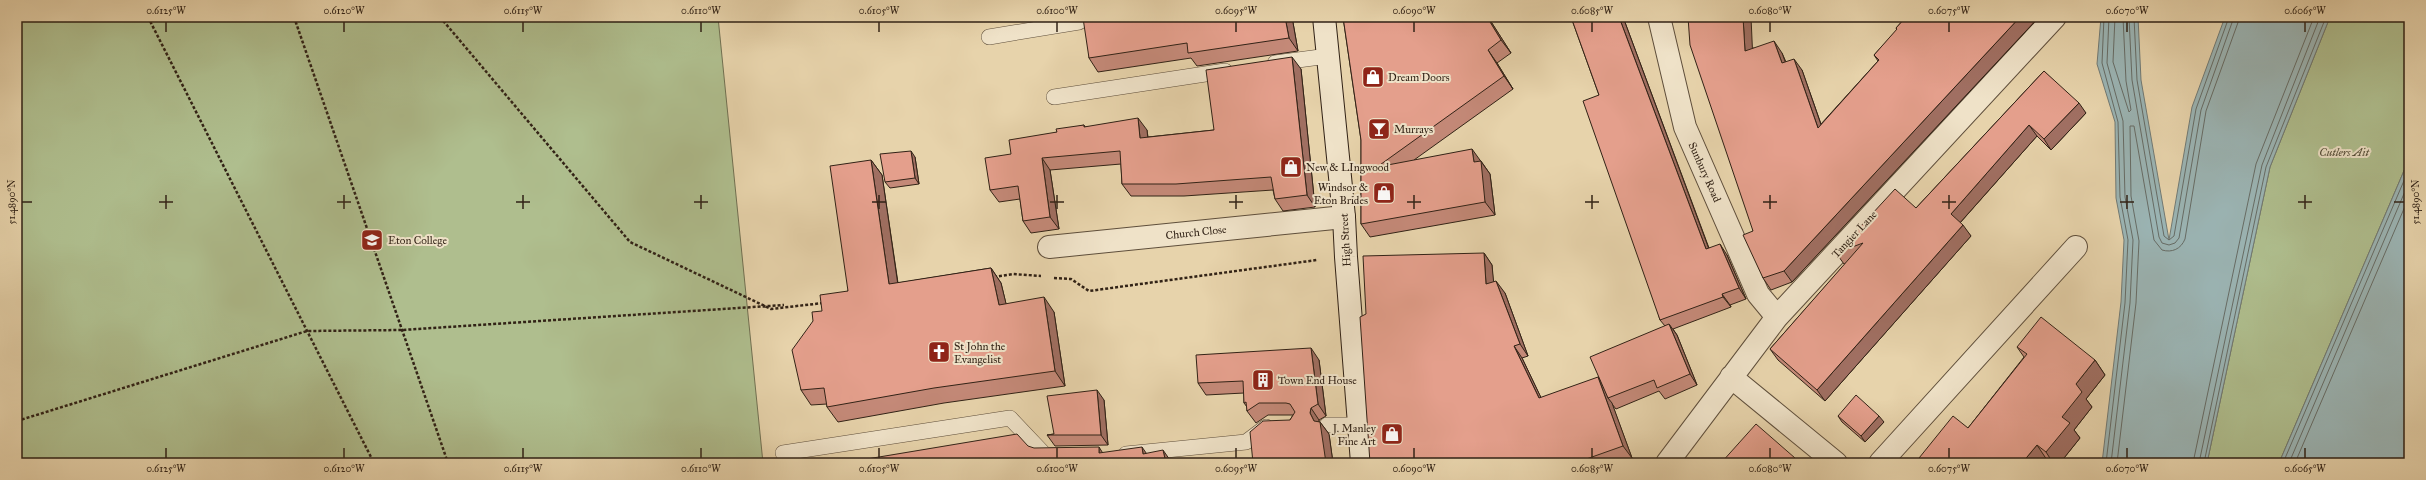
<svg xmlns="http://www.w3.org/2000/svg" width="2426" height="480" font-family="'IM FELL Great Primer',serif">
<rect width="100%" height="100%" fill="#e7d3ab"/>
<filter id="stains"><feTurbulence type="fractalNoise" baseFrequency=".005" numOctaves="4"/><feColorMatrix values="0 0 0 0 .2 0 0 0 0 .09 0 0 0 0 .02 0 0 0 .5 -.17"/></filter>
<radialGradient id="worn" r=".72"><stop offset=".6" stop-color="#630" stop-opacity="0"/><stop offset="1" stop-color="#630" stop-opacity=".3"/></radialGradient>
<path fill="#afbe8e" stroke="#707052" d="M17 17H718L763 463H17Z
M2330 17H2409V159L2279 463H2207L2270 167Z"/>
<path fill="#9bb5b5" stroke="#717a75" d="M2101 17H2138L2141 80 2169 240 2192 107 2225 17H2330L2270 167 2207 463H2102L2121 302 2124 240 2116 198 2115 122 2097 64Z
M2409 159V463H2279Z"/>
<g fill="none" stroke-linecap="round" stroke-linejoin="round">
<path stroke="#666c66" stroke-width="1" d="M2104 17 2102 63 2118 122 2120 197 2128 240 2125 303 2106 463
M2109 17 2107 63 2123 121 2125 197 2133 240 2130 303 2111 463
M2115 17 2113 62 2129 112 2131 110 2126 81 2123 17
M2129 17 2132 80 2159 237 2162 243 2169 245 2175 243 2179 238 2201 110 2234 17
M2134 17 2137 80 2164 236 2169 240 2174 236 2196 109 2229 17
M2117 463 2136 303 2139 241 2131 196 2130 126H2134L2154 240 2162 250C2172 253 2181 249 2185 239L2206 111 2240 17
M2193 463 2256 164 2314 17
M2199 463 2262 165 2320 17
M2204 463 2266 167 2326 17
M2283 463 2409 169
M2289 463 2409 182
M2295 463 2409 197"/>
<g stroke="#5e4e3b" stroke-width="16">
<path id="lane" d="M989 37 1079 22 1086 17
M1275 63 1328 56
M1054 97 1225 71
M1327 425H1359
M783 453 1010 418 1045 455H1056
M1126 454 1246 442 1266 427"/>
</g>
<g stroke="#5e4e3b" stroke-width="24">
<path id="street" d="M1659 17 1685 127 1758 294 1777 317
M1049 247 1344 217
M1731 377 1836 463
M1667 463 1777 317 2055 17
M1880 463 2076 247"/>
</g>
<g stroke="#312216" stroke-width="24">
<path id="secondary" d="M1324 17 1344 217 1346 257 1362 463"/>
</g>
<path stroke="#312216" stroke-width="2.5" stroke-dasharray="3 2" stroke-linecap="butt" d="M148 17 374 463
M294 17 448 463
M440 17 630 242 771 309 823 303
M994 277 1013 274 1041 276
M1054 278 1071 279 1089 291 1317 260
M17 421 307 331 402 330 784 305"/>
<use href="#lane" stroke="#efe2c8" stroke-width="15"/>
<use href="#street" stroke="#efe2c8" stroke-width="22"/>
<use href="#secondary" stroke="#efe2c8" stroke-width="22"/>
</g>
<path fill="#c48978" stroke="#312216" d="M1093 17H1292L1298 51 1197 66 1191 58 1098 72 1089 58Z
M1343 17H1488L1511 53 1497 63 1513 89 1414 160 1481 161 1490 174 1495 215 1370 237 1361 224V140Z
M1571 17H1623L1709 248 1727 255 1746 299 1730 305 1731 307 1673 329 1677 335 1697 385 1665 399 1659 391 1616 409 1612 404 1632 458 1617 463H1370L1484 253 1492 265 1493 282 1505 293 1528 356 1522 358 1541 398 1600 380 1665 326 1660 320 1599 95Z
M1906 17H2039L1792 282 1771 290 1763 278 1753 231V48L1782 53 1786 62 1802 70 1821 124 1878 61 1874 55 1897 30 1896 28Z
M1301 69 1315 207 1283 211 1275 199 1273 190 1184 196H1131L1122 184 1121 164 1050 170 1059 229 1031 233 1023 221 1020 199 999 202 990 190 1011 154 1057 132 1084 125 1085 127 1147 130 1148 137 1214 130Z
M2044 71 2086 113 2051 150 2037 136 1960 223 1971 236 1825 401 1778 360 1770 349 1846 263 1844 264 1836 253 1916 208Z
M915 157 919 184 890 188 885 182Z
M871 160 882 175 898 283 991 268 1001 283 1006 304 1054 312 1065 386 944 403 838 422 827 407V404L811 405 801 390 822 311 848 291Z
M2017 347 2095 360 2105 375 2086 399 2092 407 2074 430 2080 438 2060 463H2051L2047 460 1968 428 2024 357Z
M1319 360 1326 416 1319 420V422H1320L1329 434 1333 463H1253L1290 420 1293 415H1268L1256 423 1247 411V407L1244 403V393L1206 395 1198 383Z
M1104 400 1108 445 1055 446 1047 435 1054 434Z
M1838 416 1884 422 1865 442 1842 422Z"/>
<path fill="#a06f62" stroke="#312216" d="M1285 17H1292L1298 51 1289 38Z
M1487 17H1488L1511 53 1501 40Z
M1619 17H1623L1713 260 1706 249Z
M1743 17H1751L1753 62 1745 51Z
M2020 17H2039L1792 282 1784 271Z
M1774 41 1782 53 1790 75 1782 63Z
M1488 50 1497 63 1513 89 1504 76Z
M1292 57 1301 69 1315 207 1307 195Z
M1794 59 1802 70 1826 139 1818 128Z
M2079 103 2086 113 2051 150 2044 139Z
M1138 118 1147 130 1149 150 1140 138Z
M2029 125 2037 136 1958 225 1951 214Z
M1472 149 1490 174 1495 215 1485 202 1474 162Z
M911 151 915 157 919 184 915 178Z
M1042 158 1050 170 1059 229 1050 217Z
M871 160 882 175 900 299 889 284Z
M1963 225 1971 236 1825 401 1817 390Z
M1720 244 1727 255 1746 299 1739 288Z
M1484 253 1492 265 1495 296 1486 284Z
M991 268 1001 283 1010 320 999 305Z
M1496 281 1505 293 1528 356 1520 344Z
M1722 294 1730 305 1731 307 1723 297Z
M1044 297 1054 312 1065 386 1055 371Z
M1669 324 1677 335 1697 385 1690 374Z
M1514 346 1522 358 1547 410 1539 398Z
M1311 348 1319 360 1326 416 1318 404Z
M2095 360 2105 375 2086 399 2092 407 2074 430 2080 438 2060 463H2053L2046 452 2062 417 2076 384Z
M1598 377 1607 389 1608 398 1612 403 1632 458 1623 446Z
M1097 390 1104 400 1108 445 1101 435Z
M1311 408 1319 420 1318 425 1320 422 1329 434 1333 463H1326L1314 421 1310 413Z
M1879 416 1884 422 1865 442 1861 436Z
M2037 445 2047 460 2045 463H2022Z
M1099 447 1109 463 1099 453Z
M1142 447 1153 463 1143 454Z
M1163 450 1172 463H1166Z
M1795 458 1798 463H1790Z"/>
<path fill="#e49f8c" stroke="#312216" d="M1093 17H1285L1289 38 1188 53 1187 43 1089 58 1083 18Z
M1343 17H1487L1501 40 1488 50 1504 76 1377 167 1472 149 1474 162 1481 161 1485 202 1361 224V140Z
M1571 17H1619L1706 249 1720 244 1739 288 1722 294 1723 297 1660 320 1583 101 1599 95Z
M1688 17H1743L1745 51 1774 41 1782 63 1794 59 1818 128 1879 60 1874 55 1897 29 1896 28 1906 17H2020L1784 271 1763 278 1743 235 1753 231 1690 45Z
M1292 57 1307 195 1275 199 1271 177 1176 184H1122L1120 151 1042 158 1050 217 1023 221 1018 186 990 190 985 158 1011 154 1009 140 1057 132 1056 129 1084 125V127L1138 118 1140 138 1214 130 1206 70Z
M2044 71 2079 103 2044 139 2029 125 1951 214 1963 225 1817 390 1770 349 1863 243 1836 253 1895 189 1916 208Z
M911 151 915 178 885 182 880 154Z
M871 160 889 284 991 268 999 305 1044 297 1055 371 934 388 827 407 824 388 801 390 792 350 813 321 812 312 822 311 820 295 848 291 830 166Z
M1484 253 1486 284 1496 281 1520 344 1514 346 1539 398 1598 377 1623 446 1575 463H1370L1360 317 1366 314 1363 256Z
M2041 317 2095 360 2076 384 2082 392 2062 417 2070 423 2046 452 2037 445 2022 463H1915L1953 416 1968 428 2027 354 2017 347Z
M1669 324 1690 374 1657 388 1654 380 1608 398 1590 357Z
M1311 348 1318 404 1311 408 1310 413 1314 421 1320 422 1326 463H1253L1250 432 1263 421 1290 420 1295 412 1290 404 1286 403H1259L1247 411 1246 402 1244 403 1243 381 1198 383 1196 355Z
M1097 390 1101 435H1047L1054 434 1047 396Z
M1856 395 1879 416 1861 436 1838 416Z
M1756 424 1795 458 1790 463H1721Z
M1017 434 1028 446 1034 448 1099 447V453L1142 447 1143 454 1163 450 1166 463H856L855 461Z"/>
<path fill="none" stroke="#312216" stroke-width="1.5" d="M166 22V32M344 22V32M523 22V32M701 22V32M879 22V32M1057 22V32M1236 22V32M1414 22V32M1592 22V32M1770 22V32M1949 22V32M2127 22V32M2305 22V32M166 195V209M344 195V209M523 195V209M701 195V209M879 195V209M1057 195V209M1236 195V209M1414 195V209M1592 195V209M1770 195V209M1949 195V209M2127 195V209M2305 195V209M22 202H32M159 202H173M337 202H351M516 202H530M694 202H708M872 202H886M1050 202H1064M1229 202H1243M1407 202H1421M1585 202H1599M1763 202H1777M1942 202H1956M2120 202H2134M2298 202H2312M2394 202H2404M166 448V458M344 448V458M523 448V458M701 448V458M879 448V458M1057 448V458M1236 448V458M1414 448V458M1592 448V458M1770 448V458M1949 448V458M2127 448V458M2305 448V458"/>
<defs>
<g id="shop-square" transform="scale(1.15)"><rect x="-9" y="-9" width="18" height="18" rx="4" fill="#8f2418" stroke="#efe2c8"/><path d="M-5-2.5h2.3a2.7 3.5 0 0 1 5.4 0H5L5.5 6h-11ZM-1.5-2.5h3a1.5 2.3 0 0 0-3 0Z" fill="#fff"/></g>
<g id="bar-square" transform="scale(1.15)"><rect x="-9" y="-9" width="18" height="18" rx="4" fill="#8f2418" stroke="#efe2c8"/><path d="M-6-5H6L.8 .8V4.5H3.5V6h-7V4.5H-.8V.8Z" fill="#fff"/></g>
<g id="school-square" transform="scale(1.15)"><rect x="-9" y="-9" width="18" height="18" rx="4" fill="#8f2418" stroke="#efe2c8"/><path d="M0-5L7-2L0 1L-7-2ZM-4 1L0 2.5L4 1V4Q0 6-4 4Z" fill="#fff"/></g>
<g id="church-square" transform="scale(1.15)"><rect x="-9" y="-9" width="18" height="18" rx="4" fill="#8f2418" stroke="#efe2c8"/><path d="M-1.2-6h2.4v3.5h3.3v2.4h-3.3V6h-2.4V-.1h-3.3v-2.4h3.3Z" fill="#fff"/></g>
<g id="building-square" transform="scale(1.15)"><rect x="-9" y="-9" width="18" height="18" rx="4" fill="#8f2418" stroke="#efe2c8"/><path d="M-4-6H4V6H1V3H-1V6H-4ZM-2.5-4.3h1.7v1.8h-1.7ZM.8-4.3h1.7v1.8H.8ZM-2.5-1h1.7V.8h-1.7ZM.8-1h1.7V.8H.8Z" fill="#fff"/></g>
</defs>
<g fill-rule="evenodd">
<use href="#shop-square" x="1373" y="77"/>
<use href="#bar-square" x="1379" y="129"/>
<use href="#shop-square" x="1291" y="167"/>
<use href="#shop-square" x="1384" y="193"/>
<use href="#school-square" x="372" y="240"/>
<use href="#church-square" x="939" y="352"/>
<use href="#building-square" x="1263" y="380"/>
<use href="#shop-square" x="1392" y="434"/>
</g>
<g text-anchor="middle" stroke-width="4" stroke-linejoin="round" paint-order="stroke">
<g font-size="11" fill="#312216" stroke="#efe2c8" text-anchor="start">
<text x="1388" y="81">Dream Doors</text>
<text x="1394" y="133">Murrays</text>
<text x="1306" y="171">New &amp; LIngwood</text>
<text x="1368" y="191" text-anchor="end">Windsor &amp;<tspan x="1368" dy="13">Eton Brides</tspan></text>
<text x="388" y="244">Eton College</text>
<text x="954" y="350">St John the<tspan x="954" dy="13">Evangelist</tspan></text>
<text x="1278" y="384">Town End House</text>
<text x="1376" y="432" text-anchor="end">J. Manley<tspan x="1376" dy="13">Fine Art</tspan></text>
</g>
<g font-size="11" font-style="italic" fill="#504934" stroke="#efe2c8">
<text x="2344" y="156">Cutlers Ait</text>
</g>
<g font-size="11" fill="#312216" stroke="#efe2c8">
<text transform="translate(1705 172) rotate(66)" y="4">Sunbury Road</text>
<text transform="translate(1196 232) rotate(-6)" y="4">Church Close</text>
<text transform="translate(1854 234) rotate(-47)" y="4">Tangier Lane</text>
<text transform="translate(1345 240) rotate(-93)" y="4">High Street</text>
</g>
</g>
<rect width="2426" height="480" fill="none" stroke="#e7d3ab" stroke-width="44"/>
<rect x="22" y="22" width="2382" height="436" fill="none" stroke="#312216" stroke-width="1.5"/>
<g font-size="10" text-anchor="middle" fill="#312216">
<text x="166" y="14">0.6125°W</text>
<text x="344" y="14">0.6120°W</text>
<text x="523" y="14">0.6115°W</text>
<text x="701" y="14">0.6110°W</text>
<text x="879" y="14">0.6105°W</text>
<text x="1057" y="14">0.6100°W</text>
<text x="1236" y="14">0.6095°W</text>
<text x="1414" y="14">0.6090°W</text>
<text x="1592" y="14">0.6085°W</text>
<text x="1770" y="14">0.6080°W</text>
<text x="1949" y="14">0.6075°W</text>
<text x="2127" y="14">0.6070°W</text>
<text x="2305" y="14">0.6065°W</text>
<text transform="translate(11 202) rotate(-90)" y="4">51.4890°N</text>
<text transform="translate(2415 202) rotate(-90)" y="4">51.4890°N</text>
<text x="166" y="472">0.6125°W</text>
<text x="344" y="472">0.6120°W</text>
<text x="523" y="472">0.6115°W</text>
<text x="701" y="472">0.6110°W</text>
<text x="879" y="472">0.6105°W</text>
<text x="1057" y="472">0.6100°W</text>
<text x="1236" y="472">0.6095°W</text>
<text x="1414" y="472">0.6090°W</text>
<text x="1592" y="472">0.6085°W</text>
<text x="1770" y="472">0.6080°W</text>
<text x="1949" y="472">0.6075°W</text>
<text x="2127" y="472">0.6070°W</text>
<text x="2305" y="472">0.6065°W</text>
</g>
<rect width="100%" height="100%" filter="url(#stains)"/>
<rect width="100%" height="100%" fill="url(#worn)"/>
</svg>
